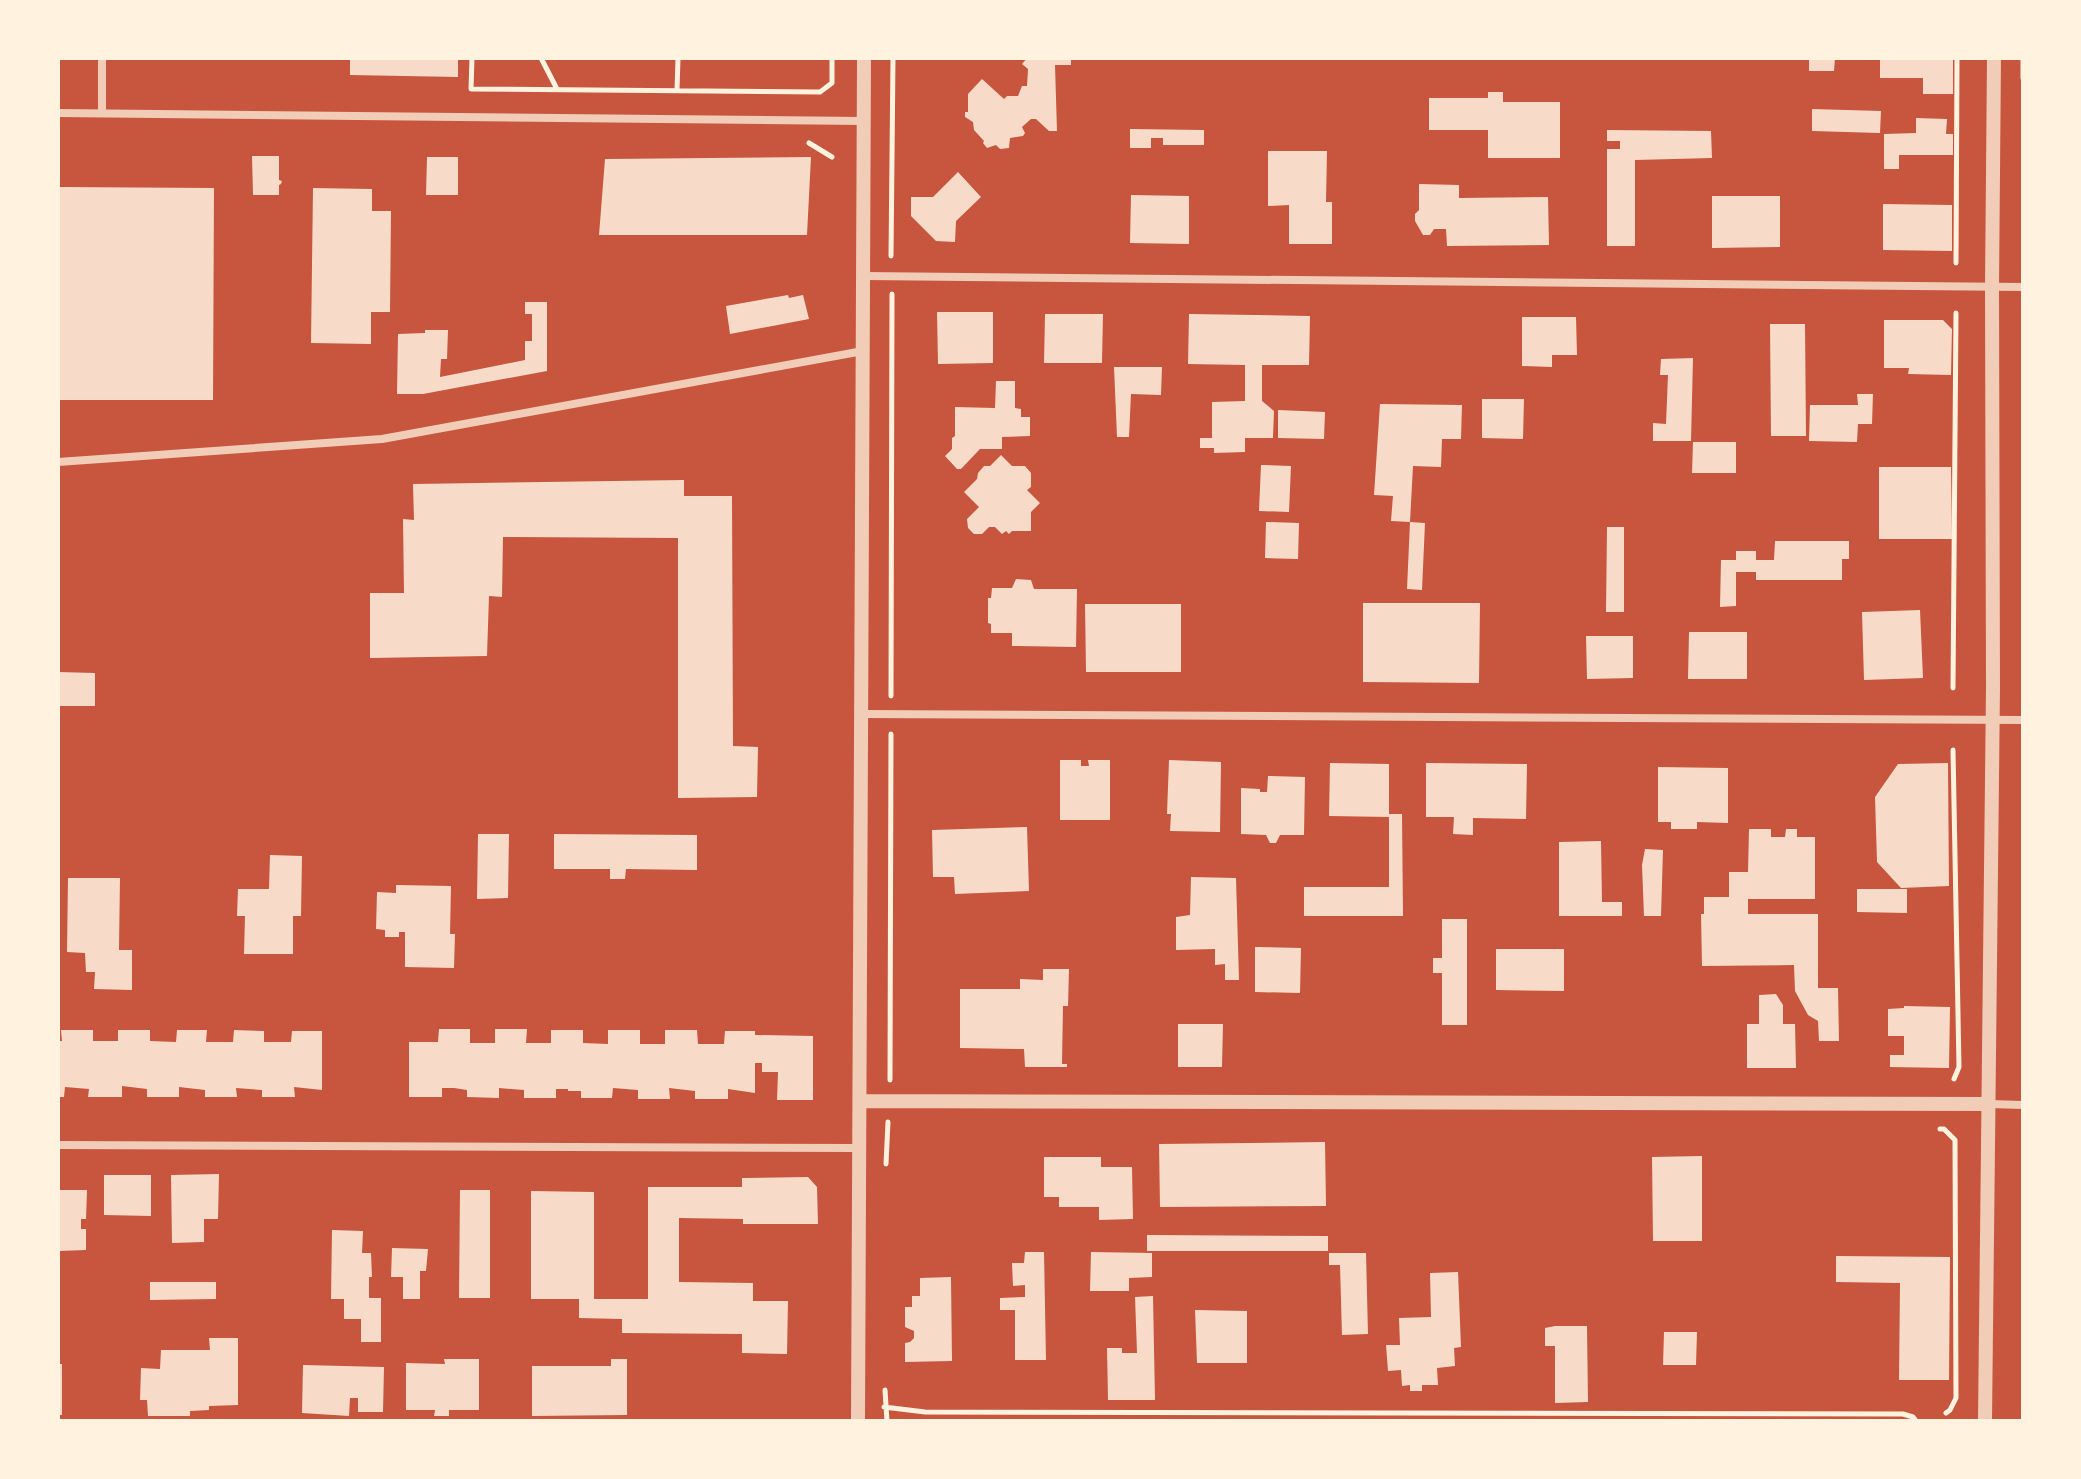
<svg xmlns="http://www.w3.org/2000/svg" width="2081" height="1479" font-family="'Archivo Narrow',sans-serif">
<rect width="100%" height="100%" fill="#c8553d"/>
<path fill="#f7dbc8" d="M350 58H458V77L350 75Z
M1027 58H1071V65H1055L1057 131H1049L1036 119H1031L1022 127 1025 133 1023 136 1010 138 1009 148 1000 149 996 145 987 148 983 143 984 141 974 130 973 122 965 117V112H968V94L982 79 1004 99 1007 96H1018L1022 86H1027L1028 69 1022 64Z
M1809 58H1835L1834 71H1809Z
M1880 58H1953V94H1923V78H1880Z
M1488 92H1503V102H1560V158H1488V130H1429V98H1488Z
M1812 109 1881 111 1880 133 1812 131Z
M1916 118 1947 119 1946 134H1953V155H1899V169H1884V134L1916 133Z
M1130 129 1204 130V145H1163V138H1151V148H1130Z
M1607 130 1711 131 1712 158 1635 160V246H1607V149H1620V141H1607Z
M1268 151H1327L1326 202H1332V244H1289V205L1268 206Z
M252 156H279V180L282 181 281 184 279 185V195H253Z
M427 157H458V195H426Z
M811 157 807 235H599L605 159Z
M958 172 981 197 956 221 955 242 936 241 911 216V197H933Z
M1419 184 1459 185V198L1548 197 1549 245 1447 246 1446 229H1434L1430 235H1423L1415 221V214L1419 210Z
M58 187 214 188 213 400H58Z
M313 188 372 189V211H391L390 312H371V344L311 343Z
M1131 195 1189 196V244L1130 243Z
M1712 196H1780V247L1712 248Z
M1883 204 1952 205V251L1883 250Z
M788 295 789 298 803 295 809 319 730 334 726 306Z
M525 302H547V371L423 394H397L398 334 425 333V330H448L447 359H441L440 377 525 360V341H532V314H525Z
M937 312H993V363L938 364Z
M1045 314H1103L1102 363H1044Z
M1189 314 1310 316 1309 365H1262V401L1274 411 1273 438H1245V452L1214 453V448H1200V438H1212V402L1245 401V365L1188 364Z
M1522 317H1576L1577 355H1552V367L1522 366Z
M1884 320H1943L1952 329 1951 375 1908 374 1909 368H1884Z
M1770 324H1805L1806 436H1771Z
M1693 358 1691 441H1653V423L1666 424 1668 375H1660L1661 359Z
M1114 367H1162L1161 395 1131 394 1129 437H1117Z
M996 381H1015V408L1021 409V417H1030V436L1002 437V449H980L961 469H957L945 456 952 449V438L955 436V407L995 408Z
M1857 394H1873L1872 424H1858L1857 442 1809 441 1810 405H1858Z
M1482 399H1524L1523 439 1482 438Z
M1380 404 1462 405 1461 439H1442L1441 467 1413 466 1410 522 1391 521 1393 496 1374 495Z
M1278 410 1325 412 1324 439 1278 438Z
M1693 442H1736V473H1692Z
M1001 455 1012 466H1025L1031 473V487L1027 490 1040 503 1031 512V531H1012L1009 534 1006 531 1002 534 995 527H989L982 534H974L968 528 967 519 979 507 964 492 977 479 978 473 984 466H990Z
M1261 465 1291 466 1289 512 1259 511Z
M1879 467H1951L1952 539H1879Z
M684 480V496H732L733 746 758 747 757 797 678 798V538L503 537 502 597 489 596 487 656 370 658V593H404L403 519 414 520 413 484Z
M1266 522 1299 523 1298 559 1265 558Z
M1410 522 1425 523 1422 590 1407 589Z
M1607 527H1624V612H1606Z
M1775 541H1849V559H1842V580H1756V572H1736V606L1720 607 1721 560H1736V551H1756V560H1774Z
M1016 579 1031 580 1034 589H1077L1076 647 1012 646V633H991V624L988 623V598H991L992 588H1012Z
M1363 603H1480L1479 683 1363 682Z
M1085 604H1181V672H1086Z
M1920 610 1923 678 1864 680 1862 612Z
M1689 632H1747V679H1688Z
M1586 636H1633V678L1587 679Z
M58 672 95 673V706H58Z
M1060 760H1081V766H1089L1088 760H1110V820H1060Z
M1169 760 1221 762 1220 832 1170 831 1171 814H1167Z
M1330 763 1389 764V814H1402L1403 916H1304V887H1389V817L1329 816Z
M1426 763 1527 764 1526 819 1473 818V835L1453 834 1454 817H1426Z
M1948 763 1949 886 1901 888 1877 862 1875 797 1898 764Z
M1658 767 1728 768V823L1697 822V829H1671V822H1658Z
M1268 776 1305 777 1304 835H1280L1276 843H1270L1266 835 1241 834V788L1260 789V792H1267Z
M1027 827 1029 891 955 894 954 877H933L932 830Z
M1749 829H1771V837H1785L1786 829H1797V837H1815V899H1748V914H1818V988H1838L1839 1041H1819L1818 1021 1808 1015 1795 991 1794 965 1702 966 1701 914H1704V897H1729V872H1748Z
M478 834H509L508 898 477 899Z
M554 834 697 835V870L626 869 625 879H610V869H554Z
M1601 841 1602 902H1622V916H1559V842Z
M1645 849 1663 850 1661 916H1644L1642 865Z
M270 855 302 856 301 916H293V954H244L245 916H237L238 889H269Z
M1191 877 1236 878 1239 980H1225V964L1215 965V949L1176 950V917L1190 915Z
M68 878H120L119 950H132V990L94 989 95 972H86L85 953 67 952Z
M396 885 451 886 450 934H455L454 968 405 967V932H399V937H385V930L376 929 377 892 396 893Z
M1857 889H1907V913L1857 912Z
M1442 919H1467V1025H1442V973H1433V958H1442Z
M1255 947 1301 948 1300 993 1255 992Z
M1496 949H1564V991L1496 990Z
M1043 969H1069L1068 1006H1063L1062 1064H1067V1067H1025L1024 1049 960 1048V989H1020V979L1043 980Z
M1776 994 1783 1005V1024H1795L1796 1068H1747V1024H1759V995Z
M1904 1006 1950 1007 1949 1068 1890 1067V1055H1904V1036H1888V1009L1904 1008Z
M1178 1024H1223L1222 1067H1178Z
M439 1029H470V1043H495V1029H527L526 1043H551V1030H583V1043L608 1044V1030H640V1044H665V1030H697L698 1044H724L725 1031H755V1035L813 1036V1100H777L778 1072H762V1063H755V1093L728 1089V1099H695V1091L669 1088 670 1099H638V1090L613 1088 612 1098H581V1091H568V1089H556V1098H524V1090L499 1088V1098L467 1097V1090L454 1088H442V1097H409V1042H438Z
M61 1030H93V1041H118V1030H150V1041L176 1042 177 1030H207L206 1042H233L234 1030 264 1031V1042H291L292 1031H322V1090L294 1087 295 1097H262V1090L236 1088 237 1097H205V1090L179 1087V1097H147V1089L122 1086V1097H88L89 1089 65 1087 64 1097H58V1041H62Z
M1325 1142 1326 1206 1160 1207 1159 1144Z
M1702 1156V1241H1653L1652 1157Z
M1044 1157H1101V1167H1132L1133 1219 1099 1220V1207H1059V1197H1044Z
M219 1174 218 1219H204V1242L172 1243 171 1175Z
M104 1175H151V1216L104 1215Z
M808 1177 817 1187 818 1224H743V1219L679 1218V1282L753 1283V1301H788L787 1354 742 1353V1334L622 1333V1319L579 1318V1299H531V1191L594 1192V1299H648V1187H742V1178Z
M58 1190H87L86 1219H81V1229H86V1250L58 1251Z
M460 1190H490V1298H459Z
M332 1230 363 1231 362 1253H371L372 1277H369V1298H381V1342H361V1319H344V1299H331Z
M1147 1235 1328 1236V1251H1147Z
M392 1248 428 1249 426 1271H420V1299H403V1277H391Z
M1025 1252H1044L1046 1360H1015V1310H1000V1298L1025 1297V1285L1013 1286 1012 1263H1024Z
M1091 1252 1152 1253V1277L1129 1278V1291H1090Z
M1329 1253H1366L1368 1334 1342 1335 1340 1265H1329Z
M1836 1256 1950 1257 1949 1380H1899L1900 1283 1836 1282Z
M1458 1272 1461 1347 1454 1348 1455 1366 1437 1368 1438 1385H1422V1391H1410V1385L1402 1386 1401 1370 1388 1371 1386 1345H1400L1399 1318 1431 1317 1430 1273Z
M951 1277 952 1361 905 1362V1343L910 1342 914 1338V1331L905 1327V1307H912V1296H920V1278Z
M150 1282H216V1299L150 1300Z
M1153 1296 1155 1400H1108L1107 1348H1122V1353H1137L1135 1297Z
M1195 1310 1247 1311V1363H1197Z
M1555 1326H1587L1588 1402 1555 1403V1346H1545V1328Z
M1664 1332H1697L1696 1365H1663Z
M209 1338H238V1405L209 1406V1410L190 1411V1416H148L147 1400H140L141 1368 160 1369 161 1350H210Z
M444 1359H479V1410H449V1416H434L435 1410H406V1363L445 1364Z
M611 1359H627V1415L532 1416V1366H611Z
M58 1364H62V1415H58Z
M303 1365 384 1367 383 1412H358V1398H350L349 1416 302 1413Z"/>
<g fill="none" stroke-linecap="round" stroke-linejoin="round">
<path stroke="#fff3e0" stroke-width="5" d="M472 58 471 89 820 92 832 83V58
M541 58 557 89
M2023 58V78
M677 90 678 58
M809 143 832 157
M891 256 893 58
M1956 263 1957 58
M1953 688 1956 313
M891 696 892 294
M1953 750 1959 1067 1954 1079
M890 1080 891 734
M1940 1129H1944L1955 1140 1956 1398 1950 1410 1946 1413
M886 1164 888 1122
M885 1390 887 1421
M884 1407 925 1412 1903 1414 1913 1417 1916 1421"/>
<path stroke="#f1ccb7" stroke-width="8" d="M58 113 864 121
M102 113V58
M863 276 2023 287
M58 462 382 439 863 351
M862 714 2023 720
M1989 1104 2023 1105
M58 1145 859 1148"/>
<path stroke="#f1ccb7" stroke-width="14" d="M860 1101 1989 1104
M858 1421 864 58
M1985 1421 1993 687 1992 287 1994 58"/>
</g>
<rect width="2081" height="1479" fill="none" stroke="#fff3e0" stroke-width="120"/>
</svg>
